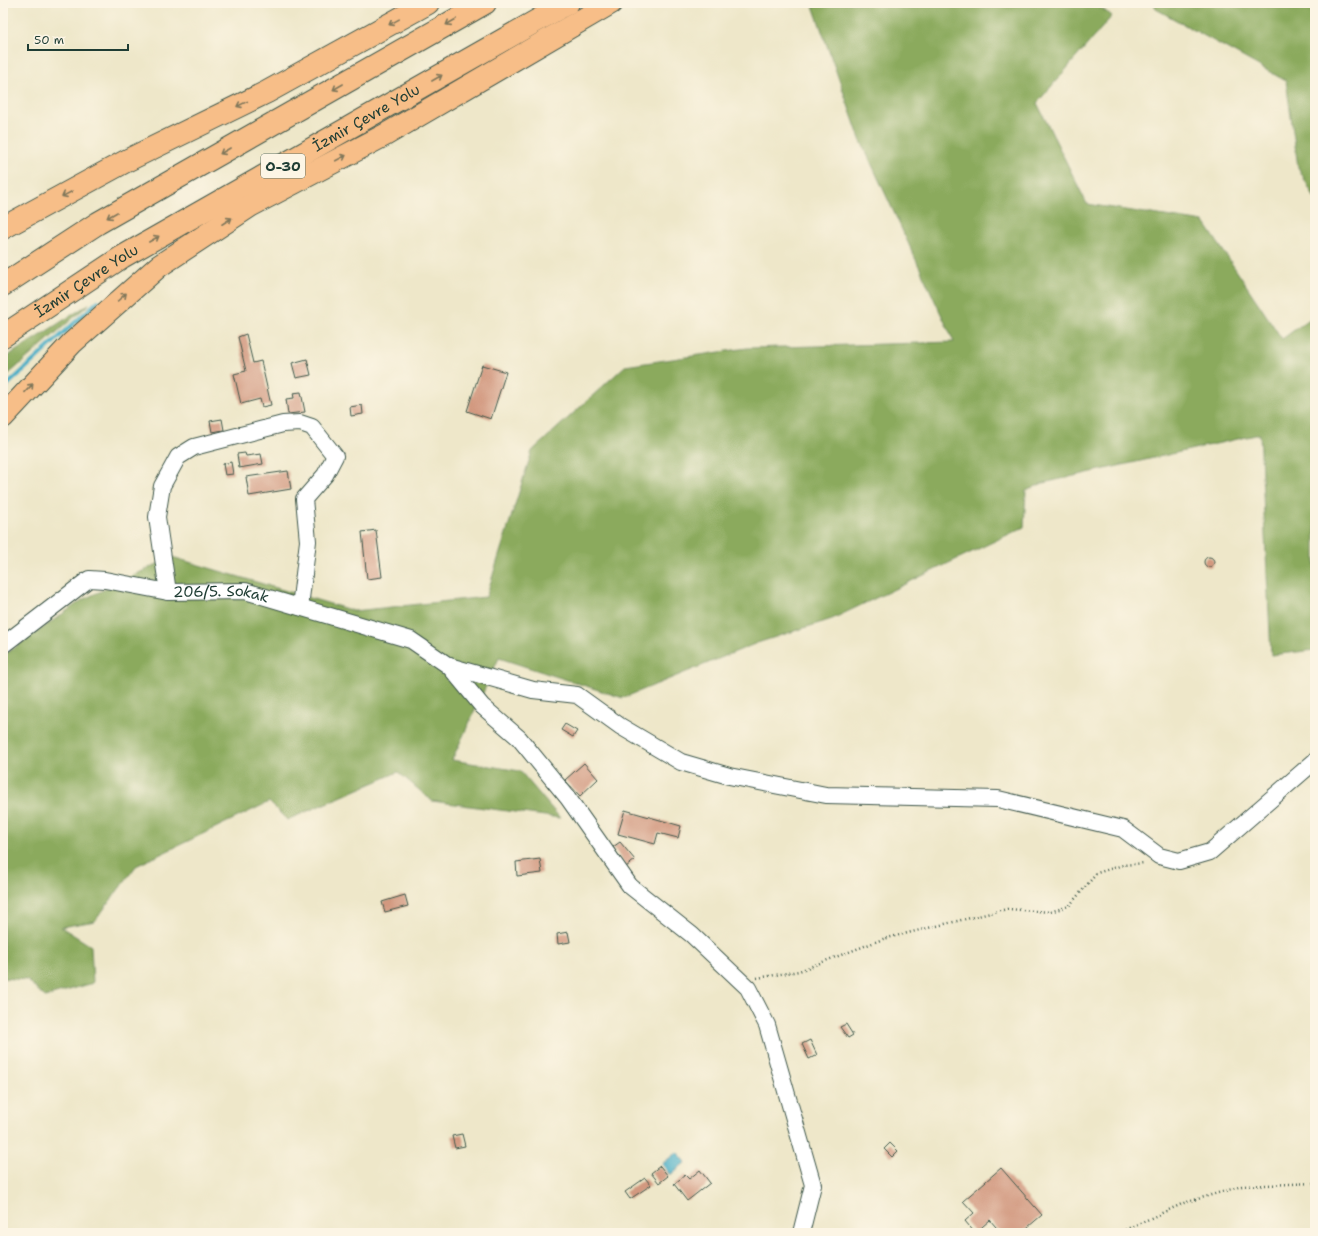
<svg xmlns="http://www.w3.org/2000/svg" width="1318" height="1236" font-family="'Shantell Sans',sans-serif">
<rect width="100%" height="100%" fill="#fcf5e5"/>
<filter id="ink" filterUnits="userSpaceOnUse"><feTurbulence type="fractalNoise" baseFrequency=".025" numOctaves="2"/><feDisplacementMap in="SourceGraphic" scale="8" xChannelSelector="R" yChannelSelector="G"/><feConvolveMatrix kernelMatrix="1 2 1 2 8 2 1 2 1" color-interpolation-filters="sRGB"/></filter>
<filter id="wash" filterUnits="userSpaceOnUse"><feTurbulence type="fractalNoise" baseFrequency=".012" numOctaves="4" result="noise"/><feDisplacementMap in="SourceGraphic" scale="16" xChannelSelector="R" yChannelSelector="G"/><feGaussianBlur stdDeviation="0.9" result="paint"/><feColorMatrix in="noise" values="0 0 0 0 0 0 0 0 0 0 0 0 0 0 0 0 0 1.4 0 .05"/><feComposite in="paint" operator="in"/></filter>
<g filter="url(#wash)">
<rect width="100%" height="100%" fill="#eee7c9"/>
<path fill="#8baa5d" stroke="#557448" d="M812 3H1094L1112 16 1037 103 1087 204 1204 222 1282 339 1315 315V650L1271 655 1260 434 1043 483 1026 491 1024 527 832 619 757 643 623 698 499 658 452 760 520 771 560 818 432 801 398 772 287 820 269 802 136 866 95 921 61 927 91 946 93 983 45 997 27 980 3 978V656L82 600 172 557 354 611 486 597 532 451 625 366 747 348 954 342 860 139Z
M1154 3H1315V199L1298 167 1286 81 1156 9Z
M89 304 3 379V359Z"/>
<path fill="#48afc7" stroke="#34767e" d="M677 1152 686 1162 670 1175 662 1164Z"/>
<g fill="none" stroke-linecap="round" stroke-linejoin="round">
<path stroke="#48afc7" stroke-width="4" d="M3 389 98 301"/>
</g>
<g id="blocks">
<path fill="#d2987f" d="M246 334 253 363 261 361 271 405 262 407 260 399 241 404 234 374 246 371 238 337Z
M307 359 311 375 296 378 292 363Z
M482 365 506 372 491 419 467 411Z
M301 392 305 412 288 414 286 399 294 398 293 393Z
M362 405 363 414 351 416 350 407Z
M222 419 224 430 212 432 210 421Z
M245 453 246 456 261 454 263 464 239 468 237 454Z
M231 462 233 474 225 475 223 464Z
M288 471 291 489 249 496 246 477Z
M376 530 382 577 367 579 362 532Z
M1204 562a5 5 0 1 1 10 0a5 5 0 1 1-10 0Z
M565 724 577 731 573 737 561 730Z
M584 763 598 779 580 796 565 780Z
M625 810 681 826 678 838 658 833 655 844 618 834Z
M620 842 635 860 626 867 613 847Z
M540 859 542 873 517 876 516 862Z
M405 895 408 906 385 912 382 902Z
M568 932 570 942 558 944 557 934Z
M846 1024 853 1035 848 1038 840 1027Z
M810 1040 817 1055 809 1059 802 1044Z
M462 1134 465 1146 455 1148 452 1136Z
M890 1143 898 1151 892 1157 884 1149Z
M660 1166 668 1176 659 1183 651 1173Z
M1001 1168 1042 1215 1021 1233H1001L990 1220 975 1233 965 1221 974 1213 963 1201Z
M700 1170 710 1183 687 1201 674 1184 685 1175 689 1179Z
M645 1178 651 1185 630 1199 625 1192Z"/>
</g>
</g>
<g filter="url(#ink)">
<use href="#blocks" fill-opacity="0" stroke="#3e564a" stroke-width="1"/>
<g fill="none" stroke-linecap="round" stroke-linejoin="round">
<g stroke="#3e564a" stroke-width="18">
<g id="minor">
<path d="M168 592 157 517 162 486 178 457 194 447 283 424 300 423 312 427 335 456 325 475 304 499 308 541 300 607"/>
<path id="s1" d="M3 645 89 579 105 580 168 592 245 591 411 640 449 666 533 690 577 695 620 726 681 762 729 776 826 795 998 799 1123 829 1159 856 1179 861 1210 852 1315 761"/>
<path d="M449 666 482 706 519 738 568 798 630 886 692 935 748 988 767 1025 813 1185 801 1233"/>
</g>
</g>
<g stroke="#3e564a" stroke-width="24">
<g id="highway">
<path d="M3 228 128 160 267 92 428 3"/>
<path d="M3 285 98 223 485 3"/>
<path id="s2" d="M3 336 122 257 568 3"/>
<path d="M3 417 72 343 159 266 250 206 385 135 611 3"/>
</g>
</g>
<path stroke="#3e564a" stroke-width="2.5" stroke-dasharray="1 3" stroke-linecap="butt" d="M757 978 799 971 883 939 1007 909 1050 912 1069 906 1097 873 1123 865 1144 863
M1118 1233 1184 1203 1242 1186 1315 1183"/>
<use href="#minor" stroke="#fff" stroke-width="16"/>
<use href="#highway" stroke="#f7be88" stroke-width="22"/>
</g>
<defs><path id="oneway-shaft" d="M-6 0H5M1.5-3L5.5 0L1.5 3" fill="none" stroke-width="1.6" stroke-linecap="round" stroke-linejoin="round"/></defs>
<g stroke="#80775a">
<use href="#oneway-shaft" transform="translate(394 22) rotate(151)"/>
<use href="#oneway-shaft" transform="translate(451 22) rotate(150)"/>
<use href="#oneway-shaft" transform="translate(437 78) rotate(-30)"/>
<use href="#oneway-shaft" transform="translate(338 87) rotate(150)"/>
<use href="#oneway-shaft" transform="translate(242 104) rotate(154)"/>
<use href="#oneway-shaft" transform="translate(225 151) rotate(150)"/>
<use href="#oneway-shaft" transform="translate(341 158) rotate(-28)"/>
<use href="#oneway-shaft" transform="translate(67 194) rotate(152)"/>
<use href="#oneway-shaft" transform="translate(112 215) rotate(150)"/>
<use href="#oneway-shaft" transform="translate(227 221) rotate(-33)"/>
<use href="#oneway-shaft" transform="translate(154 239) rotate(-30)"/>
<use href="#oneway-shaft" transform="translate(122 297) rotate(-42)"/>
<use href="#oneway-shaft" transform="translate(29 388) rotate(-47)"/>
</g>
</g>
<g text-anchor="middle" stroke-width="3" stroke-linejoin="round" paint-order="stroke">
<rect fill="#fcf5e5" stroke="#617469" stroke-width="1" x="261" y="154" width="44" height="24" rx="3"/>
<g font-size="14" font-weight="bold" fill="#1f3d34">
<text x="283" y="171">O-30</text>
</g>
<g font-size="15" fill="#1f3d34" stroke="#fcf5e5">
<text dy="5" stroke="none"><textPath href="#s2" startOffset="424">İzmir Çevre Yolu</textPath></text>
<text dy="5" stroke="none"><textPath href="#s2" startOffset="100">İzmir Çevre Yolu</textPath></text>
<text dy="5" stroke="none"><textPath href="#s1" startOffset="242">206/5. Sokak</textPath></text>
</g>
</g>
<rect width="1318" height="1236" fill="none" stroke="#fcf5e5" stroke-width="16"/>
<path d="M28 44v6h100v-6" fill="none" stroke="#1f3d34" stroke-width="2"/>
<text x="34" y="44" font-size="12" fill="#1f3d34" stroke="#fcf5e5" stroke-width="3" paint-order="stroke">50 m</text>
</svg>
